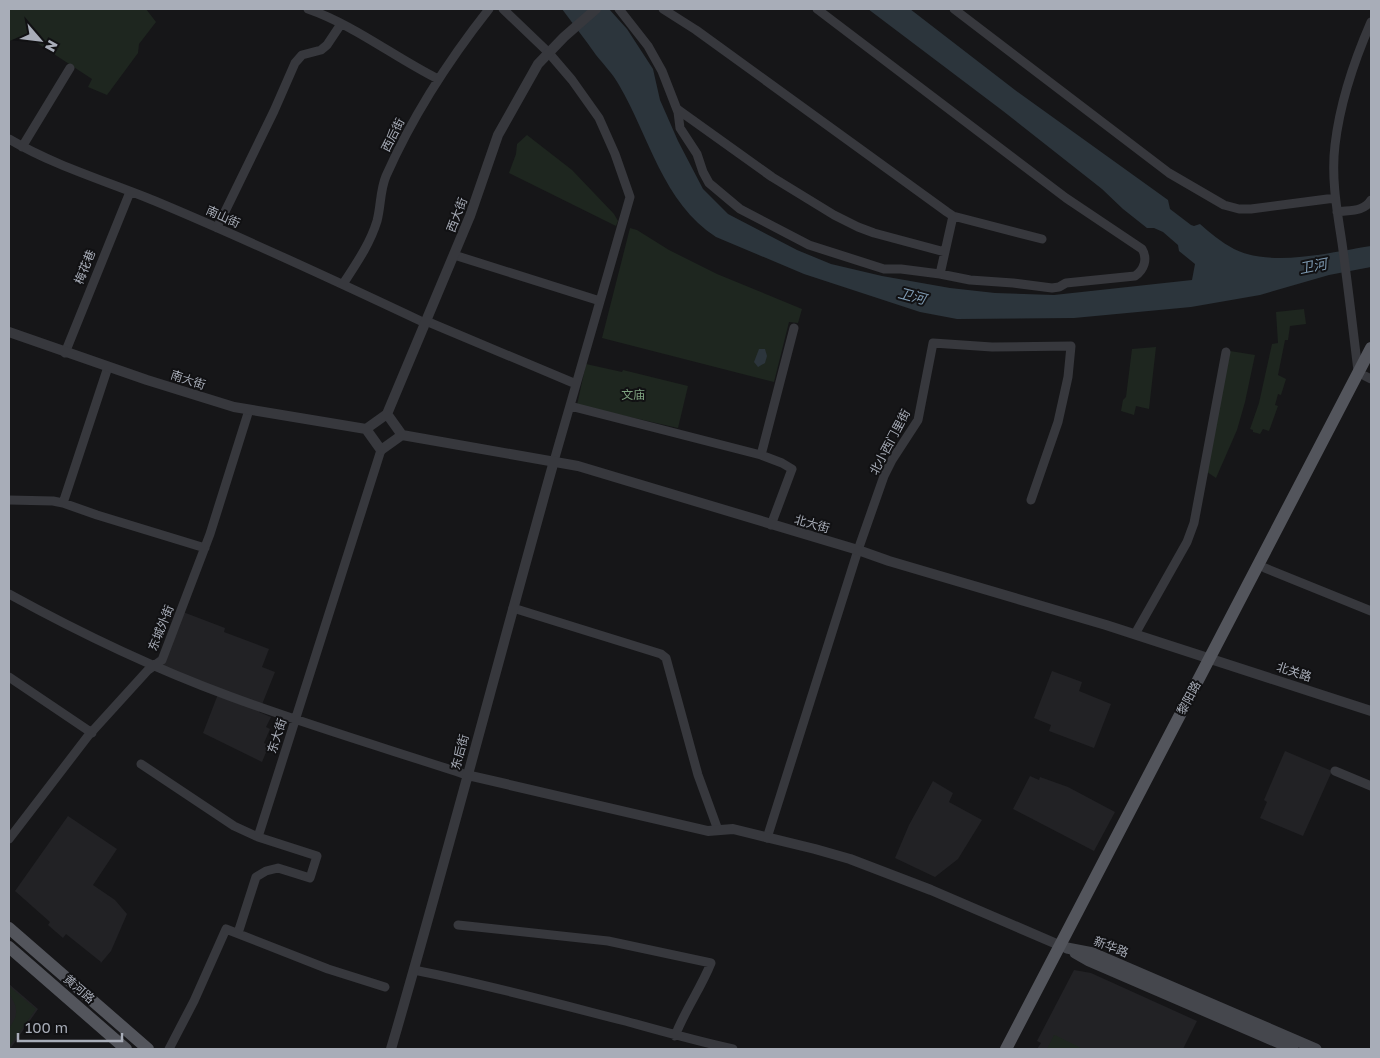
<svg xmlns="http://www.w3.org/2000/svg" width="1380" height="1058" font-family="'Golos Text','Noto Sans SC',sans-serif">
<rect width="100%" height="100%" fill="#161618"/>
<path fill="#222225" d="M183 612 225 628 224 632 269 649 262 667 275 672 259 712 271 717 266 727 270 729 264 743 269 745 262 762 203 733 220 689 163 667Z
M1052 671 1082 682 1079 691 1111 704 1094 748 1049 731 1051 725 1034 718Z
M1285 751 1332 771 1303 836 1260 818 1267 802 1264 800Z
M1030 776 1039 780 1040 777 1068 787 1115 812 1094 851 1013 809Z
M933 781 953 793 949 802 982 820 958 859 935 877 895 858 909 825Z
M68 816 117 849 93 885 115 900 127 914 111 951 100 964 101 962 66 934 63 938 48 925 50 922 15 891Z
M1074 970 1091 973 1197 1021 1183 1049H1037L1041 1043 1037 1041Z
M9 984 38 1009 10 1049H9Z"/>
<path fill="#1e261f" d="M9 9H146L156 22 139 44 138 53 107 95 88 87 92 79 31 39 23 37 9 41Z
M527 135 572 170 614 214 618 221 616 226 509 173 516 154 517 144Z
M630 228 637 230 669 250 717 274 802 309 798 323 789 322 774 382 602 338Z
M1304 309 1306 324 1290 326 1288 340H1285L1278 375 1286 379 1281 395 1278 394 1275 405 1278 406 1269 431 1263 429 1260 434 1253 432V430L1250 429 1259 403 1272 344 1278 343 1276 312Z
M1156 347 1149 409 1136 406 1134 415 1121 411 1123 400 1126 397 1132 349Z
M1230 351 1255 355 1245 402 1237 430 1216 478 1207 472Z
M586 364 622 372 623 370 688 386 678 428 577 405Z
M9 986 36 1009 9 1047C9 1042 8 1036 9 1031 10 1024 16 1020 16 1013 17 1001 9 1000 9 986Z
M1054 1035 1057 1036 1081 1048 1047 1049Z"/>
<path fill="#2c353c" d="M562 9H609L627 29 653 69 660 100 678 141 703 189 728 214 797 250 831 264 882 276 950 288 995 293 1054 295 1192 280 1195 264 1179 251 1178 245 1163 232 1154 228H1147L1123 209 1102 189 1003 111 868 9H910L1015 90 1168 200 1170 209 1191 225 1194 226 1200 224C1210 233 1221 242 1234 249 1272 268 1331 252 1371 246V267L1329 275 1260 295 1191 307 1074 318 957 319 920 312 804 274 716 237C663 203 649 136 619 85 613 74 604 65 596 55 585 39 573 24 562 9Z
M759 349H765L767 356 765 363 758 367 754 362Z"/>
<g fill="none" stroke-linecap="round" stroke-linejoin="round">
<path stroke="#37383d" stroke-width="9" d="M308 9C354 25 394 57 438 79
M503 9 548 52 572 80 599 118 615 154 630 197 554 461
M619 9 648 46 662 71 678 112 680 128 697 154 703 172 709 183 740 209 809 245 884 269H901L940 274 970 280 1013 283 1052 288 1059 287 1066 283 1135 276C1144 270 1148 259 1142 249L1066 198 817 9
M663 9 696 30 947 212 953 216 1042 239
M954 9 1169 173 1224 205 1239 209H1251L1335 198
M677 109 772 177 834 215 858 227 874 233 945 252
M9 139C55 166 106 181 155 201 246 239 336 281 425 323
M22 147 70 68
M1337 212C1350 210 1364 212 1371 200
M217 228 274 111 295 63 302 55 321 50 327 45 341 24
M454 255 600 301
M940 274 953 216
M343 284C356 264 370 244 377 221 381 206 380 190 386 176 413 115 448 61 489 9
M426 321 576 384
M65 353 130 192
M1358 371C1353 329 1348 286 1342 243 1337 210 1331 178 1335 145 1340 102 1354 61 1371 22
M1365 376 1371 379
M570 406 761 455
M9 500 53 501 63 503 97 515 205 548
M63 503 108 367
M771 525 792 469 782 463 761 455 794 328
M1265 568 1371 611
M9 594C80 633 153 668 229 696 307 725 388 749 467 775
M513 608 661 654 666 658 698 775 718 830
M1135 634 1187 542 1194 523 1226 352
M9 677 92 733
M141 764 234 826 258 837
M1335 771 1371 786
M767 838 858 550 884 476 892 460 918 420 933 343 992 347 1071 346 1068 377 1058 422 1031 500
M9 839 88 736 148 670 162 660 210 534 249 410
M458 925 608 941 711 963C701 988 685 1010 675 1036
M238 933 256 877 266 871 278 868 310 878 317 856 258 837 381 450
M414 970C485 984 555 1003 625 1021 661 1031 696 1041 733 1049
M169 1049 194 1001 226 929 328 969 385 987"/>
<path stroke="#37383d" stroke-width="10" d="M9 332 147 380 234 407 366 429
M387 414 470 216 498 135 538 64 564 37 596 9
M387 414 402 435 381 450 366 429Z
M402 435 578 466 858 550 889 561 1106 625 1371 711
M467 775 708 831 733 829 815 849 850 859 931 890 1066 948
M391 1049C448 854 499 657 554 461"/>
<path stroke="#45474d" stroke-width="11" d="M1067 948 1093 953 1316 1049
M1075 953 1089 961 1293 1049"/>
<path stroke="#53555c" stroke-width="12" d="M9 928 148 1049
M9 947 126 1049
M1006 1049 1371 348"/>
</g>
<g text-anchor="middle" stroke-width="4" stroke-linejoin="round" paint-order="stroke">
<g font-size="12" fill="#a8adb8" stroke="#111113">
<text transform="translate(393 135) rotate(-63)" y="4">西后街</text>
<text transform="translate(457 215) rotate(-69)" y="4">西大街</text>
<text transform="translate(223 217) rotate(24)" y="4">南山街</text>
<text transform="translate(85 267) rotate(-68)" y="4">梅花巷</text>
<text transform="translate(188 380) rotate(18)" y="4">南大街</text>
<text transform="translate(890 442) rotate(-62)" y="4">北小西门里街</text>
<text transform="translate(812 524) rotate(16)" y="4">北大街</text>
<text transform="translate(161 628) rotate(-68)" y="4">东城外街</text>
<text transform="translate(1294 672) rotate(18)" y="4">北关路</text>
<text transform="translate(1189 698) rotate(-62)" y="4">黎阳路</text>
<text transform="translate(277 736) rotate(-72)" y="4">东大街</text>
<text transform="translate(460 752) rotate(-75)" y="4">东后街</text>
<text transform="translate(1111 947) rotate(21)" y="4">新华路</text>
<text transform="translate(79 989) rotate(41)" y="4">黄河路</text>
</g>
<g font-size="12" fill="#7fa381" stroke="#111113">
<text x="633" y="399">文庙</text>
</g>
<g font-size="14" font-style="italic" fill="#7f9bb3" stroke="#111113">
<text transform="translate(1313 266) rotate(-11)" y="5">卫河</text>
<text transform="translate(912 296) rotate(15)" y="5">卫河</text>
</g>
</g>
<rect width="1380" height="1058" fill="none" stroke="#a8adb8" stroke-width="20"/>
<g transform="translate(40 40) rotate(118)" stroke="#111113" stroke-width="4" paint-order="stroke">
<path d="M0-4L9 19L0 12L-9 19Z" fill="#a8adb8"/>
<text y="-8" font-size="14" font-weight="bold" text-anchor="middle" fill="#a8adb8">N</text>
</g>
<path d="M18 1033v8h104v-8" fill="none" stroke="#a8adb8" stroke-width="2.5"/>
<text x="25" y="1033" font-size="15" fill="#a8adb8" stroke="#111113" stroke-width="4" paint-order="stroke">100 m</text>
</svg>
